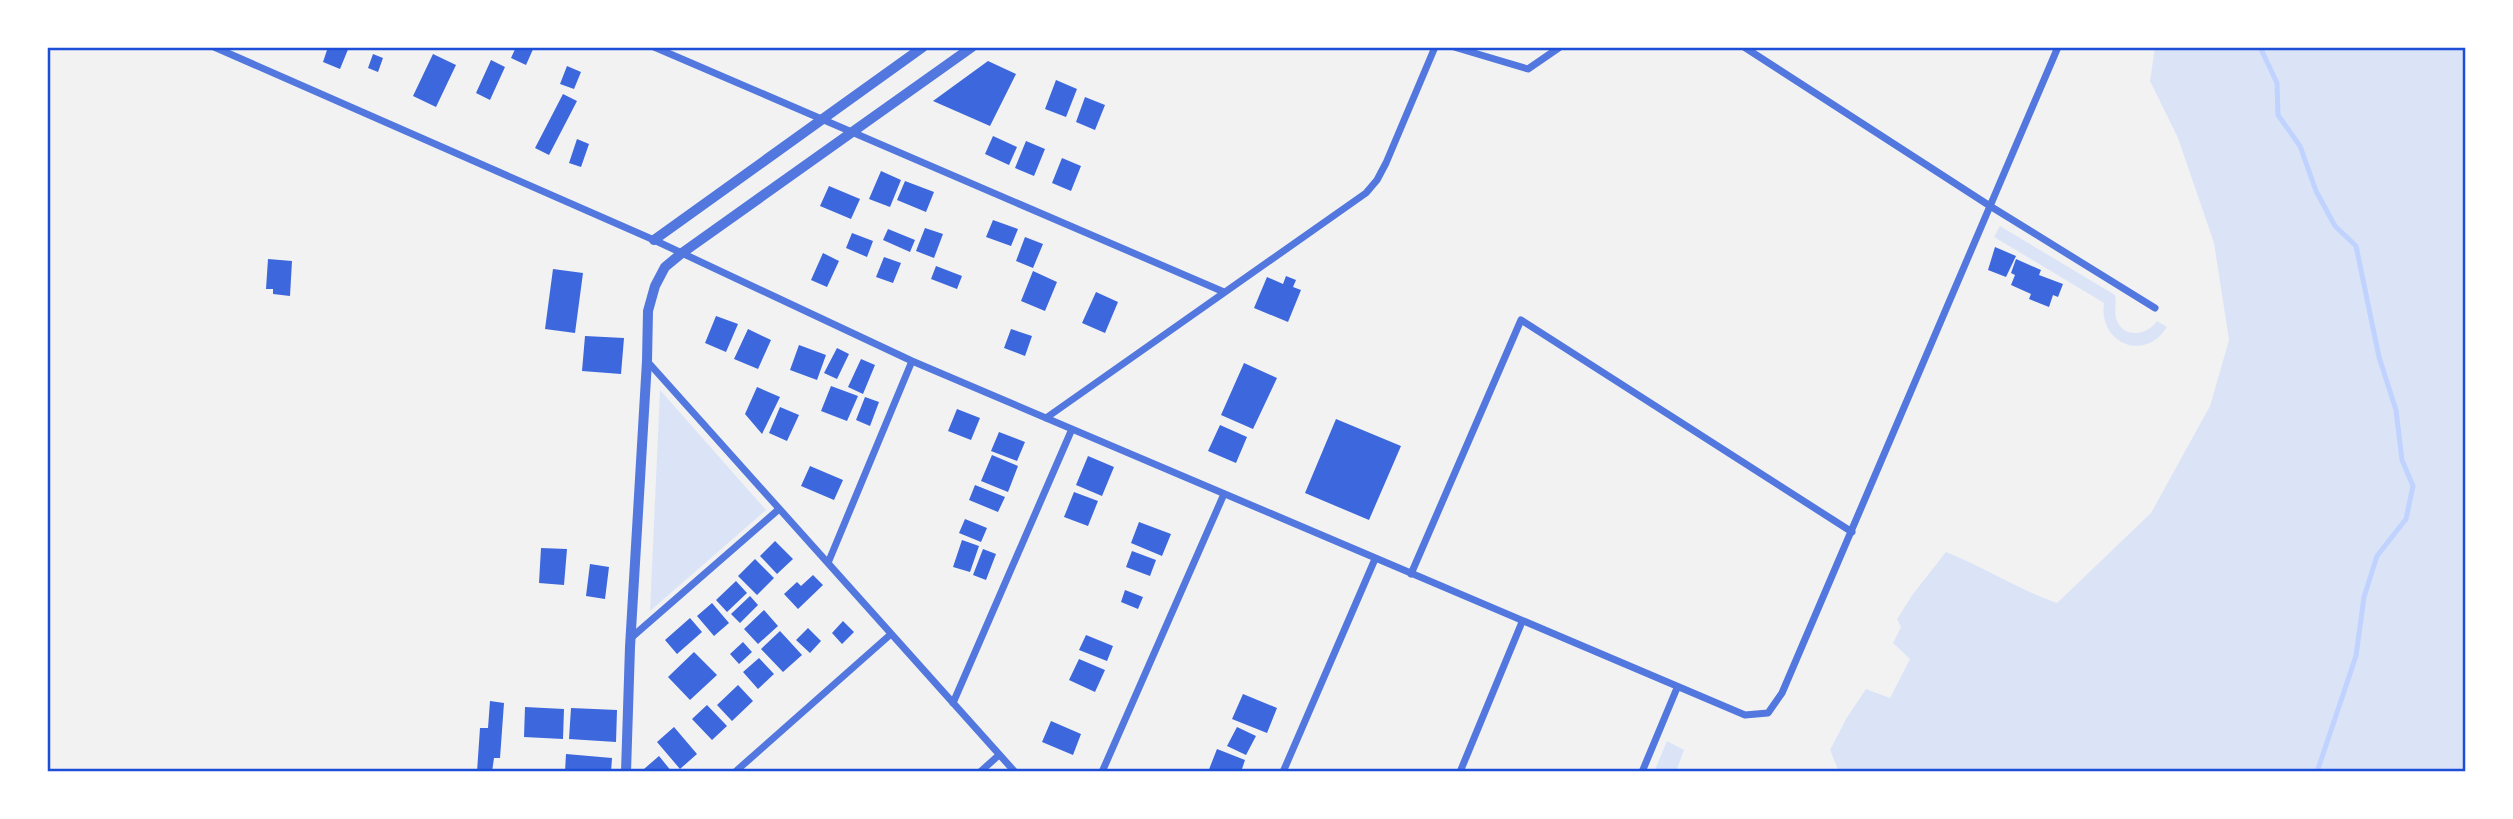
<svg xmlns="http://www.w3.org/2000/svg" width="2513" height="819" font-family="'Space Grotesk',sans-serif">
<rect width="100%" height="100%" fill="#f2f2f2"/>
<path fill="#dbe4f7" d="M2155 47H2466V772H1839L1830 750 1846 719 1866 689 1890 698 1910 659 1893 643 1901 627 1897 619 1913 594 1946 552C1984 567 2019 590 2057 603L2151 513 2210 406 2229 340 2214 243 2178 138 2150 81Z
M2000 226 2115 295C2117 303 2114 310 2116 318 2122 339 2147 336 2157 321L2167 327C2145 363 2098 343 2104 303L1994 237Z
M660 390 766 510 650 611Z
M1667 741 1684 750 1676 772H1654Z"/>
<g fill="none" stroke-linecap="round" stroke-linejoin="round">
<path stroke="#bfd3fe" stroke-width="5" d="M2260 47 2277 83 2278 115 2300 146 2316 191 2335 226 2356 246 2379 357 2396 410 2402 460 2413 486 2406 519 2377 556 2364 597 2356 656 2317 772"/>
</g>
<path fill="#3d67dc" d="M328 47H349L340 69 323 62Z
M516 47H534L526 65 511 58Z
M373 54 383 58 378 72 368 68Z
M433 54 456 65 436 107 413 96Z
M491 60 505 67 490 100 476 93Z
M988 61 1016 74 990 126 933 101Z
M567 66 581 72 574 89 560 84Z
M1056 80 1077 89 1066 117 1045 109Z
M563 94 577 101 549 155 535 148Z
M1085 97 1105 105 1095 130 1076 122Z
M993 136 1017 147 1009 165 985 154Z
M577 139 589 144 581 167 569 163Z
M1026 141 1045 149 1034 176 1015 168Z
M1062 158 1081 166 1071 191 1052 183Z
M881 171 901 180 890 207 869 199Z
M905 181 934 192 926 212 897 200Z
M829 186 860 199 851 219 820 206Z
M993 220 1018 229 1011 246 986 237Z
M925 228 943 234 934 258 916 251Z
M888 229 915 240 910 252 883 240Z
M852 233 873 241 867 257 846 248Z
M1025 237 1043 244 1033 268 1016 261Z
M1995 247 2016 256 2006 277 1988 270Z
M823 253 839 261 827 287 811 280Z
M884 257 901 263 893 283 876 277Z
M268 259 292 261 290 296 273 294V289H266Z
M2016 259 2041 270 2039 275 2063 284 2058 297 2053 295 2049 307 2029 299 2031 294 2011 285 2015 275 2011 273Z
M936 266 962 276 957 289 931 279Z
M553 269 583 273 575 333 545 329Z
M1033 271 1057 282 1045 311 1021 301Z
M1286 276 1296 280 1293 287 1301 290 1288 322 1254 308 1267 277 1283 284Z
M1096 292 1118 302 1105 333 1082 323Z
M716 316 738 324 726 352 705 343Z
M748 329 771 340 758 369 734 359Z
M1011 329 1032 336 1025 356 1004 348Z
M585 336 624 338 621 374 582 371Z
M799 345 826 355 817 380 790 370Z
M837 348 849 354 837 379 824 373Z
M861 359 875 365 863 394 848 387Z
M1244 363 1277 378 1253 429 1221 415Z
M831 386 858 396 847 421 821 411Z
M757 387 780 397 762 434 745 414Z
M865 397 879 402 870 426 856 420Z
M780 407 799 415 787 441 769 433Z
M957 409 980 418 971 440 948 431Z
M1336 419 1401 446 1369 520 1305 493Z
M1220 425 1247 437 1236 463 1208 451Z
M999 432 1025 442 1017 461 991 451Z
M992 455 1018 466 1008 492 981 481Z
M1088 456 1114 467 1102 496 1076 485Z
M810 466 843 480 834 500 801 486Z
M975 485 1005 497 998 512 969 500Z
M1074 492 1098 501 1088 526 1064 517Z
M965 519 987 528 981 542 959 533Z
M1139 522 1171 534 1162 556 1131 543Z
M962 540 979 546 970 572 953 567Z
M775 541 793 559 777 574 760 556Z
M541 548 567 549 564 585 539 583Z
M983 549 996 554 986 580 973 575Z
M1132 551 1156 560 1150 576 1126 567Z
M755 559 774 578 757 595 738 576Z
M590 564 609 567 605 599 586 596Z
M813 575 823 585 798 609 784 594 797 582 801 586Z
M736 581 747 593 727 612 716 600Z
M1125 590 1143 597 1138 609 1121 602Z
M750 596 758 605 740 623 731 614Z
M712 603 729 623 714 636 697 616Z
M764 610 778 626 758 644 744 629Z
M690 618 702 632 677 654 665 640Z
M843 621 854 632 842 644 832 633Z
M808 628 821 641 810 653 796 640Z
M780 631 802 655 783 672 761 649Z
M1086 635 1113 646 1107 661 1079 650Z
M743 642 752 652 739 664 730 654Z
M694 652 717 675 690 700 668 677Z
M759 658 774 674 758 689 743 672Z
M1079 659 1105 670 1095 692 1069 680Z
M738 685 753 701 732 721 717 705Z
M1243 694 1277 708 1267 733 1232 719Z
M490 701 504 703 500 758H494L492 772H477L480 728H488Z
M707 705 727 726 712 740 692 719Z
M525 707 564 709 563 739 524 737Z
M571 708 617 710 616 742 569 739Z
M1051 721 1081 734 1073 755 1042 742Z
M674 727 697 754 680 769 657 742Z
M1237 727 1256 736 1246 755 1227 746Z
M1217 749 1245 760 1241 772H1208Z
M566 754 612 758 611 772H565Z
M659 756 672 772H647L644 769Z"/>
<g fill="none" stroke-linecap="round" stroke-linejoin="round">
<path stroke="#5277de" stroke-width="7" d="M214 47 654 240 912 361 1745 715 1768 713 1782 693 2058 47
M654 47 1224 292
M1454 47 1528 69 1560 47
M1744 47 1990 206 2155 308
M647 361 1015 772
M1046 418 1366 193 1377 180 1386 163 1435 47
M828 563 912 361
M1411 574 1521 320 1852 532
M632 637 779 509
M953 703 1072 429
M735 772 891 634
M980 772 999 755
M1102 772 1224 494
M1283 772 1375 559
M1460 772 1522 622
M1642 772 1677 688"/>
<path stroke="#5277de" stroke-width="10" d="M654 240 923 47
M626 772 630 647 647 361 648 311 655 286 665 267 682 253 972 47"/>
</g>
<rect width="2513" height="819" fill="none" stroke="#ffffff" stroke-width="98"/>
<rect x="49" y="49" width="2415" height="721" fill="none" stroke="#1d4ed8" stroke-width="2.5"/>
</svg>
